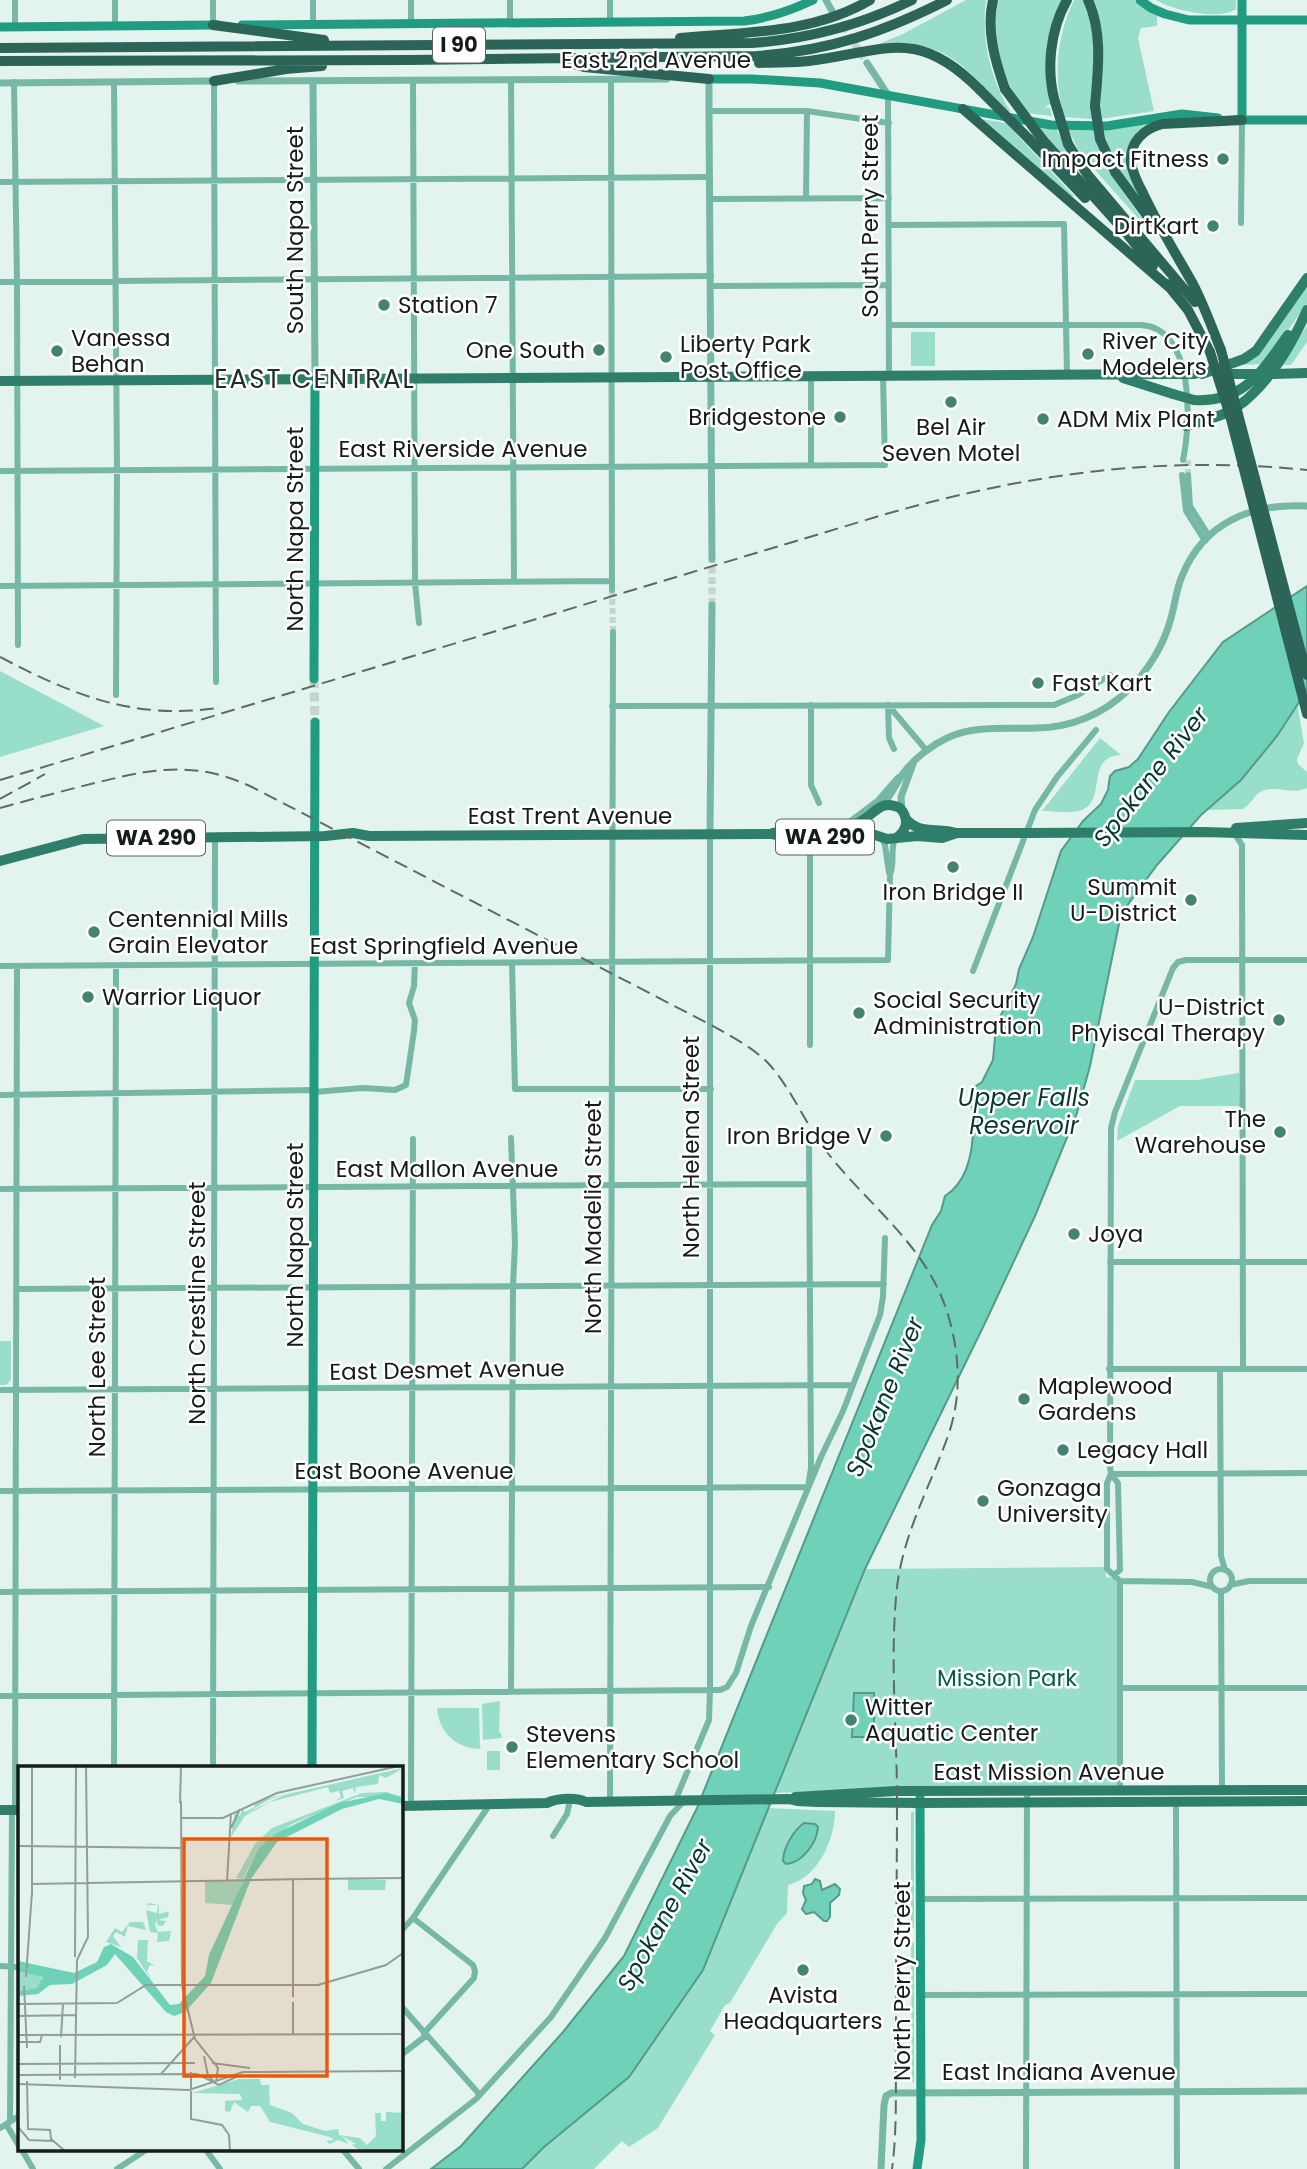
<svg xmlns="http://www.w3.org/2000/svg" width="1307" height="2169" font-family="Poppins,sans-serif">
<rect width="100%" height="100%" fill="#e3f4ee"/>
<path fill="#99deca" d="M966 0H986C981 39 990 79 1011 112L1006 111C964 65 945 37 876 45L903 34Z
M998 0H1062L1046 79 1050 104 1045 107 1050 108 1052 116 1025 113C1003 80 990 40 998 0Z
M1074 0H1086L1096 43 1092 119 1064 117C1053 77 1056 38 1074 0Z
M1093 0H1134L1157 14V26L1141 28 1138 38 1154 111 1100 119 1102 33Z
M1156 0H1236V9C1220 21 1172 10 1156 0Z
M981 119 1006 123 1074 196 1071 197Z
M1152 123 1130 146 1139 195 1138 197 1116 165 1103 131Z
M1035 126 1056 128 1072 161 1071 163Z
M1068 129 1094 130 1106 167 1144 222 1143 224 1080 153Z
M1307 285V304L1263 364 1241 365Z
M1307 326V342L1291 365H1280Z
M911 332H935V366H911Z
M0 671 104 726 0 757Z
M1297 703 1304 743 1297 759 1298 764 1307 772V788C1293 795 1280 786 1265 790 1255 792 1252 804 1243 809L1207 810C1245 776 1271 747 1297 703Z
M1100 738 1121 755C1085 756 1107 800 1082 810 1072 814 1053 811 1042 811Z
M1239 1073 1240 1106H1180L1117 1141 1118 1126 1135 1080H1197Z
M0 1341H11V1380L6 1385H0Z
M1105 1567 1106 1577 1113 1578 1117 1583 1118 1786 897 1788 773 1793 865 1569Z
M500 1701 499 1732 501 1733 502 1738 483 1740 482 1704Z
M437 1708H479L480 1749C455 1748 439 1732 437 1708Z
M487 1751H500V1770H487Z
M767 1808 835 1811C835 1839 818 1878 788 1885L787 1913 777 1924 730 2003 725 2005 710 2031 715 2035 658 2128 629 2147 622 2141 594 2169H522L703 1970Z
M911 1812H914V1928H911Z
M911 1942H914V2082H912Z"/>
<path fill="#6fd2b8" stroke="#549b89" stroke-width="2" d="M1307 586V690L1277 736 1241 780 1201 815 1157 865 1121 914 1090 1066 1077 1113 1035 1216 985 1323 865 1569 703 1970 629 2077 544 2147 522 2169H431L461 2146 563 2032 624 1956 697 1808 932 1225 941 1211 945 1196C970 1180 974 1145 973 1117 973 1107 970 1099 971 1089L982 1082 993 1060 995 1037 1000 1017 1016 984 1019 969 1033 937 1061 851 1083 821 1101 804 1108 790 1110 776 1115 771 1129 767 1138 759 1169 712 1223 642Z
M854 1693H874V1737H852Z
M804 1823 815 1824 818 1827C817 1843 802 1863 786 1864L783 1861C783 1848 794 1830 804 1823Z
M815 1879 820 1881 822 1890 835 1884 840 1889 839 1895 830 1903V1917L827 1921H824L814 1912 806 1914 802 1909 806 1900 803 1893 804 1886 812 1884Z"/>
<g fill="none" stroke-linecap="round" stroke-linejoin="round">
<path stroke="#c4d4ce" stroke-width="6" stroke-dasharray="6 3" stroke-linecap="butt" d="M1188 460V475
M612 590 613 632"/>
<path stroke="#c4d4ce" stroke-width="7" stroke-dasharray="7 3.5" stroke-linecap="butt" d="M843 26 867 63
M712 605V559"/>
<path stroke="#c4d4ce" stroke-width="9" stroke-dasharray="9 4.5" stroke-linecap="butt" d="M314 679 315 722"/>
<path stroke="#76b8a5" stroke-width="6" d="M15 0V27
M115 0V26
M213 0V25
M313 0V25
M510 0V23
M610 0V23
M411 25V0
M413 80 415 583 419 623
M511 80 514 582
M611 80 612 590
M214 81 216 682
M14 82 17 282 18 645
M114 82 117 469 116 695
M888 95 889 375
M709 111H807L889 123
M0 182 710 177
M806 198 807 111
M710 199 889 198
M1241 223 1242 120
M889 225 1064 224 1067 374
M0 282 711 276
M711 286 889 285
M889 325H1141C1195 328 1191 423 1183 460
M811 375V464
M0 471 885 465 883 375
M1182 475 1186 511 1205 541
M1188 475 1190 506 1209 536
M0 586 612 581
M811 705V785L819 803
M888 705 927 751
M888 705 889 738 894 749
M612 706 1054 705 1078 695 1110 675
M1234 833 1242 845 1243 1369
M882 838 885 845 889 873
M512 963 515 1089H711
M0 966 888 960 890 875C895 862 890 850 895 838
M973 971 1035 810 1057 777 1096 730
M810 1045V836
M314 1092 363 1088 395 1090 406 1085 414 1031 415 1020 409 1003 414 986 415 963
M0 1095 314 1090
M0 1189 809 1184
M1110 1262H1307
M16 1289 884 1284
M1109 1369H1307
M1220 1369 1221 1556 1225 1570
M0 1390 852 1385
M1111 1474 1107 1483V1569L1120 1581V1790
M1111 1474 1307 1473
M0 1491 808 1487 811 1468 809 1143
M1210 1580a11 11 0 1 1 22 0a11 11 0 1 1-22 0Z
M1114 1575 1120 1570 1118 1483 1111 1474 1110 1467 1111 1128 1115 1112 1173 968 1178 962 1186 960H1307
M1120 1581 1192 1582 1213 1587
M1230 1585 1249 1581H1307
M1221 1591 1222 1790
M0 1592 769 1587
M1121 1688H1307
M511 1692 513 1286 515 1243 511 1138
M0 1696 710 1690V835
M114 1768 116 966
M213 1768 215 837
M675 1801 709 1720 710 1690H720L727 1687 736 1673 751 1626 821 1457 843 1411 880 1315 883 1297 885 1238
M610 1802 613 632
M1176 1802 1177 2169
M411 1805 413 1139
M15 1810 17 966
M553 1836 567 1814 569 1805
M921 1899 1307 1898
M413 1918 473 1965 475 1971 474 1978 424 2033
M401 1931 413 1918 490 1804
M0 1966 19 1967
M921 1995 1307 1994
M401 2006 480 2095
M401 2055 427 2035
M10 2122 12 1810
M6 2124 19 2146
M0 2128 19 2116
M22 2150 33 2169
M206 2150 220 2169
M343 2150 359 2169
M117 2169 146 2150
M386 2169 476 2099 551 2017 605 1938 670 1816 685 1800
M1026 2169 1027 1790"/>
<path stroke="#76b8a5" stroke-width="7" d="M826 0 832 11
M867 63 888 95
M707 79H709V111L712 559
M238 81 667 79
M313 81 315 378
M0 83 215 81
M881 806C892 796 896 782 905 771 915 758 932 745 947 738 975 725 1006 729 1036 728 1070 728 1104 714 1128 690 1148 671 1164 645 1171 618 1175 604 1176 590 1182 576 1204 522 1252 503 1307 506
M902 811 901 797 913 764
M850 822 878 801 898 778
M710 835 712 605
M881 2169 884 2105 886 2096 891 2093 1307 2091"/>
<path stroke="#219c81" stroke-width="9" d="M1140 0 1151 8 1165 14 1189 20H1307
M242 25 744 21C770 18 790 11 813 0
M0 27 217 25
M709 79H752L820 83 1051 125 1107 126 1182 114 1218 118
M1235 120H1307
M1242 120V0
M314 679 315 378
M312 1768 315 722
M917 2169 921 2140 920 1797"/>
<path stroke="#2f7e6a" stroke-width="10" d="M1202 374 1244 359 1256 351 1307 278
M1220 374H1251
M1274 374 1307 373
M1123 378 1173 394
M0 381 1167 374
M1194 400C1244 403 1262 371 1288 335
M1186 426C1202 421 1222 417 1237 407 1268 385 1292 345 1307 310
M906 819C919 835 938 827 956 833
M1236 828 1307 823
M773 833C804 826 839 839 866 818 878 809 884 800 900 808 909 818 908 830 896 838
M0 861 83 839 325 836 353 833 369 836 772 834 786 837H828L866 832 887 839 917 836 942 838 957 833H1026L1204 832 1307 835
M795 1797 896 1791 1307 1790
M401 1806 547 1803C557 1798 577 1797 586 1802L789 1799 797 1801 817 1802 920 1803 1307 1801
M0 1810H19"/>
<path stroke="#2c6557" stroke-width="10" d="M993 0C986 30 995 61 1005 89
M1088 0C1103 33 1098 70 1095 106
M213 25 324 40
M680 38C744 32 813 34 870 0
M0 48 752 43C808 39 861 25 912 0
M0 61 409 60 757 56C829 51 884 32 947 0
M567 62 584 67 709 79
M759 63C776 62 792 63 809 61 886 51 917 26 980 90
M214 81 286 69 322 66
M1055 102C1046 70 1050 30 1067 0
M963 109 1170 288
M1029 139 1085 198
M1042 139 1128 235 1153 266
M1100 139 1115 172 1151 221
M1068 144 1087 174 1195 302
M1167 284 1188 310 1210 352
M1221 350C1212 328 1204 305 1193 284 1176 254 1158 225 1143 193 1138 184 1133 173 1131 163 1129 142 1144 129 1162 124L1242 120"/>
<path stroke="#5f6965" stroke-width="2" stroke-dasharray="14 7" stroke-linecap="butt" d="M0 657C73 695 133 720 217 708
M0 780 886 514C1028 474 1159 455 1307 470
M0 799 45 774
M0 808C33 799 66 790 99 782 156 768 196 761 252 787L711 1025C731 1036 752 1047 768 1063 792 1089 805 1124 827 1152 871 1209 931 1248 950 1322 960 1358 961 1397 949 1433 931 1485 904 1531 897 1587 890 1653 896 1721 897 1787 897 1868 896 1950 896 2031 895 2077 898 2124 892 2169"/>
<path stroke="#2f7e6a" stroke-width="10" d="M1167 374H1195
M1251 374H1274
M1173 394 1194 400"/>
<path stroke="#2c6557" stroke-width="10" d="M1005 89 1042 139
M980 90 1029 139
M1055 102 1068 144
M1095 106 1100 139
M1221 350 1307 675
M1210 352 1231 419 1307 714"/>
</g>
<g fill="#438372" stroke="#fff" stroke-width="2.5">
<circle cx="1223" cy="159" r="7"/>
<circle cx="1213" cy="226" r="7"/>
<circle cx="384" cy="305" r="7"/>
<circle cx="599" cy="350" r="7"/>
<circle cx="57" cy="351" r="7"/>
<circle cx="1088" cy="354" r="7"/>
<circle cx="666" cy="357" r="7"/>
<circle cx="951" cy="402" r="7"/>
<circle cx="840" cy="417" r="7"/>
<circle cx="1043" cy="419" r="7"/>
<circle cx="1038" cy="683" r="7"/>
<circle cx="953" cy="867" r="7"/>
<circle cx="1191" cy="900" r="7"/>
<circle cx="94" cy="932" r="7"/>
<circle cx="88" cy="997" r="7"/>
<circle cx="859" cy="1013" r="7"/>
<circle cx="1279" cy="1020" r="7"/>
<circle cx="1280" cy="1132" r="7"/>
<circle cx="886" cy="1136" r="7"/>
<circle cx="1074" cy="1234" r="7"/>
<circle cx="1024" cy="1399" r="7"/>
<circle cx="1063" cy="1450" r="7"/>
<circle cx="983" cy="1501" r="7"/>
<circle cx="851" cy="1720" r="7"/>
<circle cx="512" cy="1747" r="7"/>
<circle cx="803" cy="1970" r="7"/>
</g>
<g text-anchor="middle" stroke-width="5" stroke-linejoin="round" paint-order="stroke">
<g fill="#fff" stroke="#5c605f" stroke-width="2">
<rect x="433" y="27.5" width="52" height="35" rx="5"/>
<rect x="776" y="819.5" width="98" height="35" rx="5"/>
<rect x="107" y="820.5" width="98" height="35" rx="5"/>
</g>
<g font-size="21" font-weight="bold" fill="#161c1a">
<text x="459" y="52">I 90</text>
<text x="825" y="844">WA 290</text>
<text x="156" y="845">WA 290</text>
</g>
<g font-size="23" fill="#161c1a" stroke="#fff">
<text x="656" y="68">East 2nd Avenue</text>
<text transform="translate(870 216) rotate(-90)" y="8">South Perry Street</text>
<text transform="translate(295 230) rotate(-90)" y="8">South Napa Street</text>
<text x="463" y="457">East Riverside Avenue</text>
<text transform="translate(295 529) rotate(-90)" y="8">North Napa Street</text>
<text x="570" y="824">East Trent Avenue</text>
<text x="444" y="954">East Springfield Avenue</text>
<text transform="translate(691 1147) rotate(-90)" y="8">North Helena Street</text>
<text x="447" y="1177">East Mallon Avenue</text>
<text transform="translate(593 1217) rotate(-90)" y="8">North Madelia Street</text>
<text transform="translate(295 1245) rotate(-90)" y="8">North Napa Street</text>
<text transform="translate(197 1303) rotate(-90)" y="8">North Crestline Street</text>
<text transform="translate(97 1367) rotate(-90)" y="8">North Lee Street</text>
<text transform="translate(447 1370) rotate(-1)" y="8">East Desmet Avenue</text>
<text x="404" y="1479">East Boone Avenue</text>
<text x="1049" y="1780">East Mission Avenue</text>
<text transform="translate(902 1981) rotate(-90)" y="8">North Perry Street</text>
<text x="1059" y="2080">East Indiana Avenue</text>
</g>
<g font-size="23" fill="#161c1a" stroke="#fff" text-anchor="start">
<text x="1209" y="167" text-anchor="end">Impact Fitness</text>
<text x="1199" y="234" text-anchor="end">DirtKart</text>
<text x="398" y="313">Station 7</text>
<text x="71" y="346">Vanessa<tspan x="71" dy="26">Behan</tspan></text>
<text x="1102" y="349">River City<tspan x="1102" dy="26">Modelers</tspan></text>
<text x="680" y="352">Liberty Park<tspan x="680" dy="26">Post Office</tspan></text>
<text x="585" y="358" text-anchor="end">One South</text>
<text x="826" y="425" text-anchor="end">Bridgestone</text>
<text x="1057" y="427">ADM Mix Plant</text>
<text x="951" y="435" text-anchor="middle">Bel Air<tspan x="951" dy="26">Seven Motel</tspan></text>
<text x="1052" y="691">Fast Kart</text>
<text x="1177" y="895" text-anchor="end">Summit<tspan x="1177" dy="26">U-District</tspan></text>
<text x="953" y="900" text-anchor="middle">Iron Bridge II</text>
<text x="108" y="927">Centennial Mills<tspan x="108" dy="26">Grain Elevator</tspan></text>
<text x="102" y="1005">Warrior Liquor</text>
<text x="873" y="1008">Social Security<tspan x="873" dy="26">Administration</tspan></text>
<text x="1265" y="1015" text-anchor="end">U-District<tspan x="1265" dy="26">Phyiscal Therapy</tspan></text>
<text x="1266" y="1127" text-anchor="end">The<tspan x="1266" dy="26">Warehouse</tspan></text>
<text x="872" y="1144" text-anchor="end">Iron Bridge V</text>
<text x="1088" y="1242">Joya</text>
<text x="1038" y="1394">Maplewood<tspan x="1038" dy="26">Gardens</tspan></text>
<text x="1077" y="1458">Legacy Hall</text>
<text x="997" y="1496">Gonzaga<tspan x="997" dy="26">University</tspan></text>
<text x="865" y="1715">Witter<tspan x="865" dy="26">Aquatic Center</tspan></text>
<text x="526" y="1742">Stevens<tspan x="526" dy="26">Elementary School</tspan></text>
<text x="803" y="2003" text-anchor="middle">Avista<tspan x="803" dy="26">Headquarters</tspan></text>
</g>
<g font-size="23" fill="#065d4c" stroke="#fff">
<text x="1007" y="1686">Mission Park</text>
</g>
<g font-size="24" font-style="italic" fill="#07372d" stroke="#fff">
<text transform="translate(1151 777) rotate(-52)" y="8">Spokane River</text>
<text x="1024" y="1106">Upper Falls<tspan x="1024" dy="28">Reservoir</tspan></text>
<text transform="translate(885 1397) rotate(-68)" y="8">Spokane River</text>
<text transform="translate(665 1915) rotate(-61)" y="8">Spokane River</text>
</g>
<g font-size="26" letter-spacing="2" fill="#212d29" stroke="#fff">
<text x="315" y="388">EAST CENTRAL</text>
</g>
</g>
<g transform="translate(18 1766)">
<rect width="385" height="385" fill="#e3f4ee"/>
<path d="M385 2 368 12 361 9 360 18 338 21 337 28 335 22 324 25 326 32 317 35 323 31 321 25 312 27 310 21 252 36 227 50 213 71 217 46 222 50 224 43 227 46 237 41 235 37 269 27 250 34 231 46 218 58 229 48 239 42 266 29ZM368 26 385 31V32L339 31 274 58 240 83 225 113 218 112 237 78 254 62 344 27ZM330 113 368 114 367 124H330ZM225 114 215 139 187 137V115ZM130 137 141 139V148L151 145 150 151 140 154 148 155 145 160 139 159V153L137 159 140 166 153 165 151 175 139 176 140 167 132 166 128 144 139 147 140 139H130L129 143V139ZM112 156H125L128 164 110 160 107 171 98 166 95 170 103 181 88 176 97 162 104 166ZM120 174H130L129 195 137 200 132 199 129 205 134 215 119 192ZM0 205 23 207 24 216 19 222 0 225ZM221 313H242L243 319H251L252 339 274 347 285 358 307 365 320 363 321 369 342 372 349 379 358 370 357 347H363V355H368V346L385 347V385H342L334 379 338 378 324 370 331 378 320 374 312 378 308 375 316 374 312 371 252 356 242 340H233L230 346 216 336 212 346 207 345V335L224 334 222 328 174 327Z" fill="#99deca"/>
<path d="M369 27 385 32V38L361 33 324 43 259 76 233 113 193 217 167 246 156 250 148 246 97 188 89 199 54 218 32 219 20 228 0 230V225L19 222 25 211 0 205V195L56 207 79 196 86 181 93 178 115 191 152 239 161 238 187 210 191 189 240 83 259 67 321 37Z" fill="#6fd2b8"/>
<path fill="none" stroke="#919e99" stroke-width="2" d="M14 0V129M163 35 164 220M162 37 163 0M163 52H205L259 27 381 0M213 62 222 43M0 80 164 82M284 113 385 112M209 115 213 47M13 118 286 113M57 191 58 0M8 211 14 126M6 220 9 282M164 220 177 273 200 302 198 316M275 231V112M0 238 99 237 128 219H300L368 199 385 187M0 250 59 249M0 269 385 268M275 269V236M43 271 45 237M0 276H22L24 269M186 290 190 310 198 317M194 297 232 302M0 298 177 297M173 306V353L204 359 211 369 212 385M143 308 177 270M0 309 179 308 201 319 220 310M57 312 59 194 70 171 68 0M42 314V279M9 315 10 363 32 364 33 373 47 385M0 318 171 324 225 306 385 305M0 361 11 374 36 375"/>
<path fill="#e8590c" fill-opacity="0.15" stroke="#e8590c" stroke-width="3.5" d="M166 73H309V310H166Z"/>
<rect width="385" height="385" fill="none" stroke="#161c1a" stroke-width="3.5"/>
</g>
</svg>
